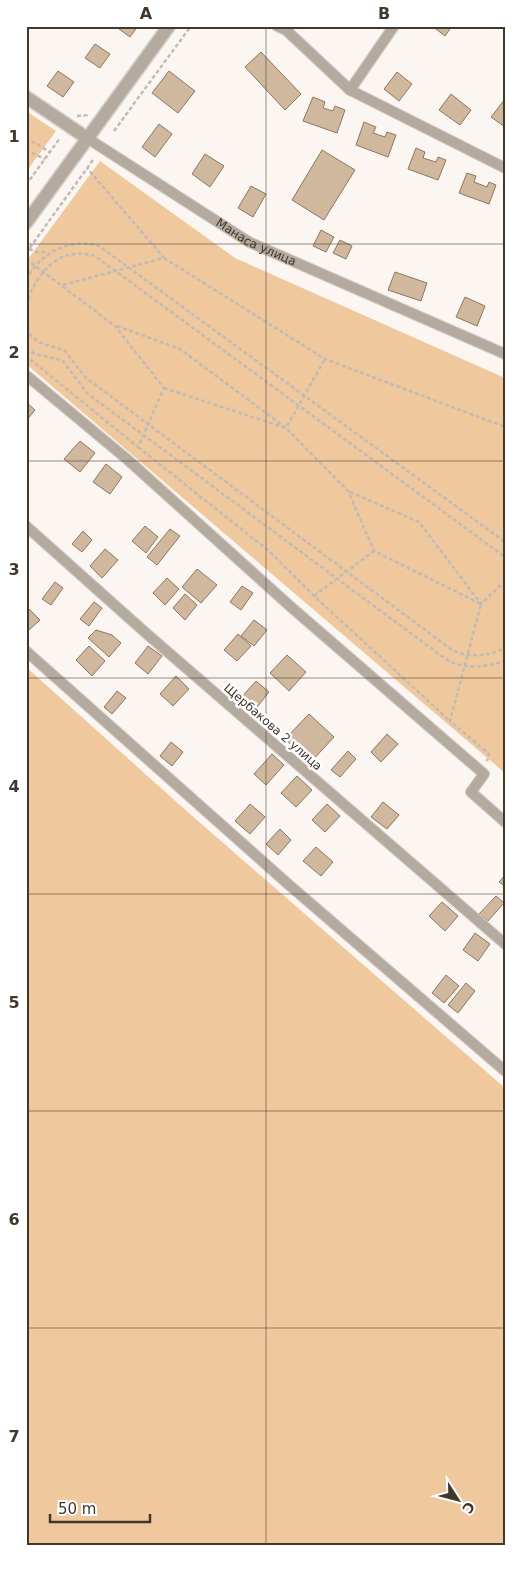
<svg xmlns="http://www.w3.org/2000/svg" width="531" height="1572" font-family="'DejaVu Sans',sans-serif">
<rect width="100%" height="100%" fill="#fbf6f1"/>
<path fill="#f0c89e" d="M26 111 56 131 26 172Z
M100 161 235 258 505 378V773L26 364V262Z
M26 667 190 814 505 1088V1546H26Z"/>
<path fill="#d0b89e" stroke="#8d775e" d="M115 26H138L130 37Z
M432 26H452L445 36Z
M95 44 110 54 100 68 85 58Z
M261 52 301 94 285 110 245 67Z
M58 71 74 82 63 97 47 86Z
M169 71 195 91 178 113 152 93Z
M397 72 412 84 399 101 384 89Z
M451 94 471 110 460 125 439 110Z
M313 97 325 102 323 108 333 111 335 106 345 110 337 133 303 121Z
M505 99V127L491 117Z
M364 122 376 127 373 133 385 137 387 132 396 135 388 157 356 145Z
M159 124 172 134 155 157 142 147Z
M416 148 425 152 423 158 436 162 438 157 446 160 438 180 408 169Z
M322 150 355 170 324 220 292 200Z
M205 154 224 166 210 187 192 174Z
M467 173 476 176 474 182 487 187 489 182 496 185 489 204 459 193Z
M251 186 266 194 253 217 238 208Z
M321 230 334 237 326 252 313 246Z
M340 240 352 246 346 259 333 253Z
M395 272 427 283 421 301 388 290Z
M465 297 485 306 477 326 456 317Z
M26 402 35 410 26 421Z
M80 441 95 453 80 472 64 459Z
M106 464 122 477 110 494 93 482Z
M145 526 158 537 146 553 132 541Z
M170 529 180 536 157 565 147 557Z
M83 531 92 540 82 552 72 544Z
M105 549 118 560 102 578 90 566Z
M197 569 217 585 201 603 182 587Z
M167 578 179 589 165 605 153 593Z
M55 582 63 588 51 605 42 599Z
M242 586 253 593 241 610 230 602Z
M185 594 197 605 185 620 173 608Z
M94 602 102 608 89 626 80 619Z
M26 606 40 620 29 630 26 627Z
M254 620 267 630 254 646 241 636Z
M96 630 112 635 121 643 109 657 88 638Z
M238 634 251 646 237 661 224 650Z
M89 646 105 661 92 676 76 660Z
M148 646 162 656 148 674 135 663Z
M287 655 306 672 289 691 270 673Z
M176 676 189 689 173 706 160 694Z
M256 681 269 692 254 711 240 699Z
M117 691 126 698 112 714 104 707Z
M309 714 334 737 310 763 285 739Z
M387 734 398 744 381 762 371 752Z
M171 742 183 752 172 766 160 756Z
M348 751 356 759 340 777 331 770Z
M272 754 284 765 266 785 254 774Z
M297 776 312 790 296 807 281 793Z
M383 802 399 815 387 829 371 817Z
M250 804 265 817 250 834 235 821Z
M327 804 340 816 325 832 312 820Z
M280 829 291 840 278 855 266 844Z
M316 847 333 862 321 876 303 861Z
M505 875V886L499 882Z
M496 896 504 903 488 921 479 914Z
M442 902 458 916 445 931 429 916Z
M475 933 490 944 478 961 463 950Z
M446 975 459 986 444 1003 432 993Z
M466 983 475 991 458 1013 448 1005Z"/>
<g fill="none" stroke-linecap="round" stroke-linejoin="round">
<g stroke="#d6d0ca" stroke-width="12">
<g id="minor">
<path d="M277 26 286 30 350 90"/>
<path d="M394 26 350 90 505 168"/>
<path id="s1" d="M87 138 249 242 505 354"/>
<path d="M26 375 128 460 291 607 484 774 471 792 505 822"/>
<path d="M26 526 147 634 505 944"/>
<path d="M26 651 288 884 505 1071"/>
</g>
</g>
<g stroke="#d6d0ca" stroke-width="15">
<path id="tertiary" d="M26 97 87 138
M26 223 169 26"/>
</g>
<path stroke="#c1bbb4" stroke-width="2.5" stroke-dasharray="4 2.5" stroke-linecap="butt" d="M77 116 89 115
M114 131 191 26
M26 138 50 152
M26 150 45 159
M26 185 60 138
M29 249 37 252H48
M26 253 93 160
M164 258 325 359 505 427
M26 259 115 326 164 388 138 447 26 356
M26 280C40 253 70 237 99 246L505 542
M63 285 164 258 87 168
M26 305C36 274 58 245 95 256L505 557
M117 326 180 349 286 428 325 359
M26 328C35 345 48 345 64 350L86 378 452 650C468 658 490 657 505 647
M26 348 35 354 62 360 88 394 447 660C466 670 485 667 505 661
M164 388 286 428 348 491 374 551 481 604 450 721 489 754 487 761
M138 447 269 551 314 596 450 721
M350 492 419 522 481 604 505 581
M314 596 374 551"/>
<use href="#minor" stroke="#b5aa9f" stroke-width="10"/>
<use href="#tertiary" stroke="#b5aa9f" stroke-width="12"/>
</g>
<path fill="none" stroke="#41372c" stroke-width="1" stroke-opacity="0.55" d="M266 26V1546M26 244H505M26 461H505M26 678H505M26 894H505M26 1111H505M26 1328H505"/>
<g text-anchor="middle" stroke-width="5" stroke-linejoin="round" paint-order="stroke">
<g font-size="12" fill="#41372c" stroke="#fff">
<text dy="4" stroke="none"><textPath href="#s1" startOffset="199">Манаса улица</textPath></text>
<text transform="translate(273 727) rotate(41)" y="4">Щербакова 2 улица</text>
</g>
</g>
<rect width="531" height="1572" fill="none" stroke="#ffffff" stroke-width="55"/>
<g transform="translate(458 1500) rotate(126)" stroke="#ffffff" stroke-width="4" paint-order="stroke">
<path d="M0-4L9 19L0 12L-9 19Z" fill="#41372c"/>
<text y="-8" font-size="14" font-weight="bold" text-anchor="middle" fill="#41372c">С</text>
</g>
<path d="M50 1514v8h100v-8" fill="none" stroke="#41372c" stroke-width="2.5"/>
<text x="58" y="1514" font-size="15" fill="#41372c" stroke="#ffffff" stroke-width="4" paint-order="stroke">50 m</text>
<rect x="28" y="28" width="476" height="1516" fill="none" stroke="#41372c" stroke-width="2"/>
<g font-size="16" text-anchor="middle" font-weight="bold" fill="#41372c">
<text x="146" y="19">A</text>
<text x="384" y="19">B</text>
<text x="14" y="142">1</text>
<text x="14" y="358">2</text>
<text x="14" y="575">3</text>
<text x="14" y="792">4</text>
<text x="14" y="1008">5</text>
<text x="14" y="1225">6</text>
<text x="14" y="1442">7</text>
</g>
</svg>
